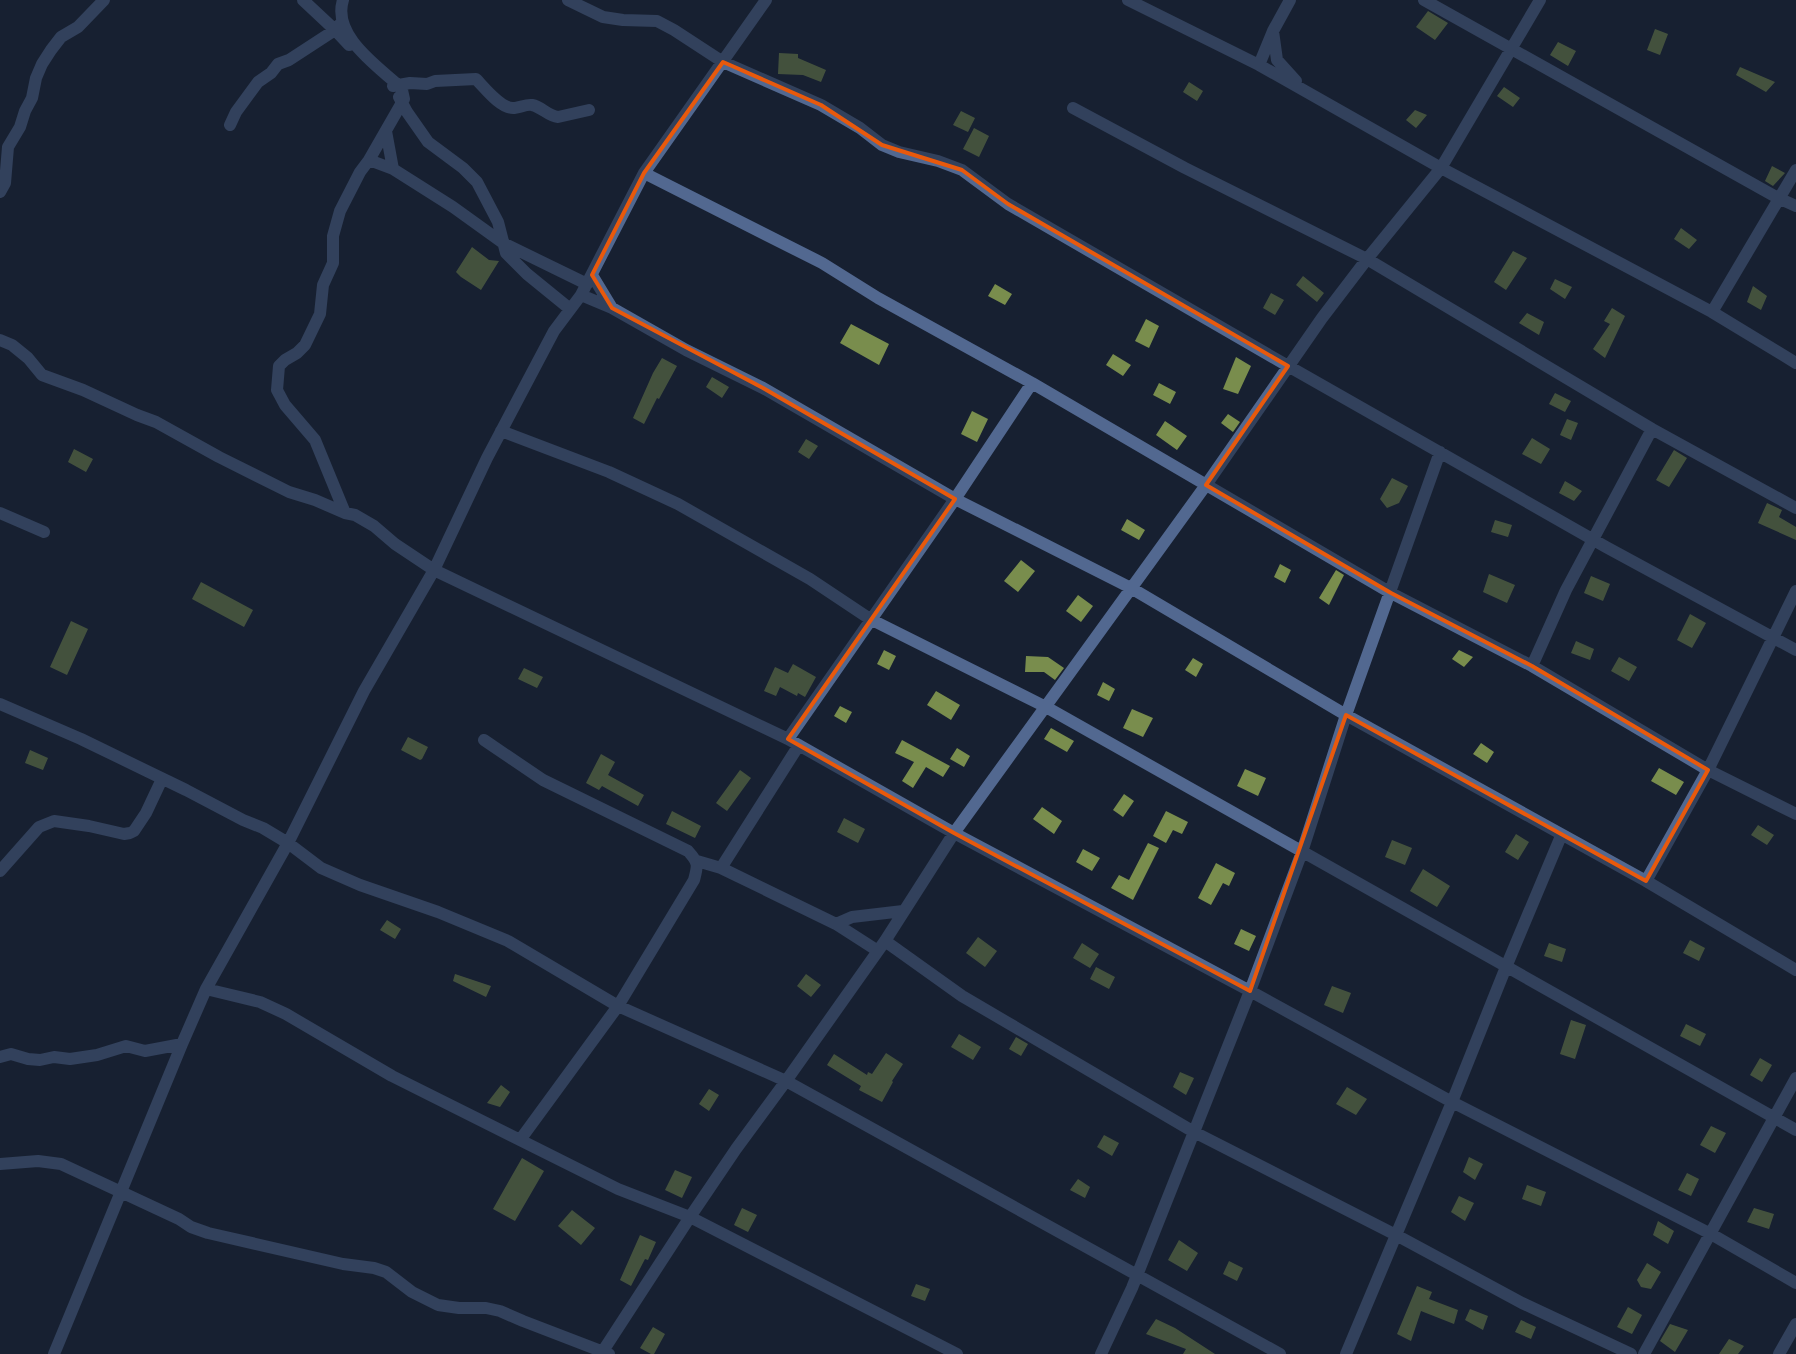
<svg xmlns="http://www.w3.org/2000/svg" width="1796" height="1354" font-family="'Nunito Sans',sans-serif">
<rect width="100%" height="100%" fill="#172031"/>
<path fill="#798d4d" d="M1428 11 1448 23 1435 40 1416 27Z
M1655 29 1668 34 1660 55 1647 50Z
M1558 42 1576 51 1568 66 1550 55Z
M779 53 798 54V58L826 70 821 82 803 75 778 74Z
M1740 67 1775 82 1766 92 1736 75Z
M1189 82 1203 91 1197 101 1183 92Z
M1504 87 1520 98 1513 107 1497 96Z
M1415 110 1427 115 1416 128 1406 120Z
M961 111 975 118 968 132 953 125Z
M974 128 989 136 979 157 963 149Z
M1772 166 1785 173 1773 186 1765 181Z
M1681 228 1697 240 1689 249 1674 239Z
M472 247 489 260 499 261 481 290 461 277 456 272Z
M1513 251 1527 258 1506 290 1494 282Z
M1303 276 1324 293 1317 302 1296 285Z
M1555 279 1572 287 1565 299 1550 289Z
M995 284 1012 294 1005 305 988 296Z
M1753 286 1767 296 1761 310 1747 302Z
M1271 293 1284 300 1275 315 1263 308Z
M1612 308 1625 316 1605 358 1593 349 1610 324 1604 321Z
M1527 313 1544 322 1539 335 1519 323Z
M1146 319 1159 326 1149 348 1135 341Z
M851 324 889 344 879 365 840 343Z
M1113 354 1131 365 1123 376 1106 365Z
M1236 357 1251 366 1238 394 1223 389Z
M662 358 677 366 659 399 657 398 644 424 633 418 653 373Z
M712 377 729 387 722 398 706 387Z
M1159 383 1176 392 1170 404 1153 395Z
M1555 393 1571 401 1565 412 1549 404Z
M972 411 988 419 977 442 961 434Z
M1228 414 1240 422 1233 432 1221 423Z
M1567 419 1578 423 1571 440 1560 435Z
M1165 421 1187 436 1177 450 1156 435Z
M1532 438 1550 449 1541 464 1522 454Z
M806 439 818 446 809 459 798 452Z
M74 449 93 459 86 472 68 462Z
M1674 450 1687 458 1669 487 1656 480Z
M1392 478 1408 486 1399 503 1387 508 1380 499Z
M1565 481 1582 491 1574 501 1559 493Z
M1767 503 1782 510 1779 517 1796 527V540L1758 523Z
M1127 519 1145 530 1139 540 1121 530Z
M1495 520 1512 525 1508 537 1491 532Z
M1021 560 1035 571 1018 592 1004 581Z
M1280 564 1291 570 1285 583 1274 577Z
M1336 570 1344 575 1329 605 1319 598Z
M1489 574 1515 585 1507 603 1483 592Z
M1591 576 1610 584 1603 601 1584 593Z
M201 582 253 610 244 627 192 599Z
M1078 595 1093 606 1081 622 1066 611Z
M1690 614 1706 623 1692 648 1677 640Z
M71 621 88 629 67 675 50 667Z
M1576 641 1594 649 1590 660 1571 653Z
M884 650 896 656 889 670 877 664Z
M1459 650 1473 657 1464 667 1452 659Z
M1026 656 1048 657 1064 668 1055 680 1044 672H1025Z
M1619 657 1637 667 1629 681 1611 671Z
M1193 658 1203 664 1196 677 1185 670Z
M793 664 816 677 805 697 798 693 797 696 780 687 776 696 764 691 775 667 788 673Z
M524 668 543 677 537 688 518 679Z
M1103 682 1115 689 1109 701 1097 695Z
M936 691 960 705 951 720 927 705Z
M840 706 852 712 846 723 834 716Z
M1132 709 1153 718 1143 737 1123 728Z
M1051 728 1074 741 1067 752 1044 739Z
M408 737 428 747 422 759 420 760 401 750Z
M902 740 950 766 943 777 926 767 913 788 902 781 914 762 895 753Z
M1481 743 1494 752 1487 763 1473 754Z
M957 748 970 756 964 767 950 759Z
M30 750 48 758 43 770 25 763Z
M601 754 615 762 608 775 644 795 638 806 602 786 599 790 586 783Z
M1659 768 1684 782 1676 795 1651 781Z
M1245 769 1266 778 1258 796 1237 786Z
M740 770 751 778 727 811 716 803Z
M1124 794 1134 801 1123 817 1113 810Z
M1042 807 1062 821 1054 834 1033 819Z
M672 811 701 826 695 838 666 824Z
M1166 811 1188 822 1182 834 1173 830 1166 843 1153 836Z
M844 818 865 829 858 843 837 832Z
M1758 825 1774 835 1767 845 1751 835Z
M1516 834 1529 842 1518 860 1505 852Z
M1392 840 1412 848 1405 865 1385 857Z
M1148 843 1159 848 1133 900 1111 888 1119 875 1129 880Z
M1083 849 1100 858 1092 871 1076 862Z
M1216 863 1235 873 1229 886 1223 883 1211 905 1198 898Z
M1423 869 1450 886 1437 907 1410 891Z
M387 920 401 929 395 939 380 930Z
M1241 929 1256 936 1249 951 1234 944Z
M978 937 997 951 985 967 966 953Z
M1690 940 1705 948 1699 961 1683 953Z
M1082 943 1099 954 1090 968 1073 958Z
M1549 943 1566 949 1562 962 1544 956Z
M1096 967 1115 977 1109 989 1090 979Z
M455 974 491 986 486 997 453 981Z
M806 974 821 985 811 997 797 986Z
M1332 986 1351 993 1343 1013 1324 1005Z
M1571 1020 1586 1025 1575 1059 1560 1054Z
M1686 1024 1706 1034 1700 1046 1680 1036Z
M959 1034 981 1047 973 1060 951 1047Z
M1016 1037 1028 1044 1021 1056 1009 1049Z
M886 1053 903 1064 892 1081 893 1082 882 1102 859 1090 861 1086 827 1065 834 1054 867 1075 868 1072 872 1074Z
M1760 1058 1772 1065 1762 1082 1750 1075Z
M1180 1072 1194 1078 1186 1095 1173 1087Z
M501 1085 510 1092 500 1107 487 1103Z
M1347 1087 1367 1099 1356 1115 1336 1104Z
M709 1089 719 1095 709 1111 699 1104Z
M1711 1126 1726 1133 1715 1153 1700 1145Z
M1104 1135 1119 1143 1112 1156 1097 1147Z
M1469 1157 1483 1164 1475 1180 1463 1172Z
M522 1158 544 1171 515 1221 493 1209Z
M675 1170 692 1177 682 1198 665 1190Z
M1687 1173 1699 1179 1691 1196 1678 1190Z
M1078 1179 1090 1187 1085 1198 1070 1190Z
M1527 1185 1546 1192 1541 1206 1522 1199Z
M1459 1196 1474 1203 1465 1221 1451 1212Z
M742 1208 757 1215 748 1232 734 1225Z
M1754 1208 1774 1214 1769 1229 1747 1222Z
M572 1210 595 1228 581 1245 558 1226Z
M1658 1221 1674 1231 1668 1244 1653 1235Z
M640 1235 656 1242 648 1260 645 1259 631 1286 620 1280Z
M1179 1240 1198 1253 1187 1271 1168 1260Z
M1229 1261 1243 1268 1237 1281 1223 1274Z
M1647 1263 1661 1272 1651 1289 1641 1287 1637 1280Z
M916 1284 930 1289 925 1301 911 1296Z
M1417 1286 1432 1292 1429 1299 1458 1310 1454 1324 1421 1311 1411 1341 1397 1334Z
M1628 1307 1642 1315 1632 1334 1617 1327Z
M1470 1309 1488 1316 1483 1330 1465 1320Z
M1156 1319 1175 1328 1215 1354H1183L1186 1349 1146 1334Z
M1521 1320 1536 1327 1531 1339 1515 1332Z
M1670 1324 1688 1330 1675 1352 1660 1341Z
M653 1327 665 1334 654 1354H651L640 1348Z
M1729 1339 1744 1346 1738 1354H1719Z"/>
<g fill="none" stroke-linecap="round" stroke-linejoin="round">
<path stroke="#526890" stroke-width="12" d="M303 0 335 30 349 45
M343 0C332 35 376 65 398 85L402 90 404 99 369 160 360 172 340 211 333 236V263L323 285 320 314 305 345 297 353 285 360 279 366 277 390 285 405 315 440 345 513
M568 0 603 17 623 20 657 21 674 30 723 62 821 105 860 128 882 145 899 152 938 161 962 170 1008 204 1288 366 1606 547 1796 650
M1128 0 1259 65 1441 168 1712 312 1796 363
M1424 0 1778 198 1796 206
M1273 31 1277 60 1296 81
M1259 65 1273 31 1290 0
M393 86 410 83 427 84 435 81 476 79C485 88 500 108 513 108 519 108 526 104 532 105 542 107 548 116 558 117L589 110
M399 97 407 112 428 142 463 168 477 182 498 222 506 253 527 274 570 309
M1073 108 1185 168 1367 259 1652 429 1796 508
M230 125 236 112 258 82 271 73 278 64 289 60 335 30 339 25
M386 131 393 169
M369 160 393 169 453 207 503 243 587 284
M644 173 822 263 878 298 1032 383 1391 593 1532 666 1708 770 1796 814
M0 192 5 183 8 147 20 127 25 111 32 98 36 78 42 64 51 50 61 37 78 27 104 0
M592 275 612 308
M581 295 612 308 686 350 763 388 955 499 1131 588 1346 715 1646 881 1796 970
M1712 312 1796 170
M0 340 12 345 28 358 42 375 83 390 137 415 156 422 219 457 289 492 315 500 345 513 355 515 374 526 395 544 434 570 788 739 954 833 1250 991 1452 1102 1711 1234 1796 1283
M501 431 609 472 678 504 810 579 870 619 1046 707 1796 1130
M0 513 44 532
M1532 666 1566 590 1652 429
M0 704 81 739 186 790 243 820 263 828 288 843 321 868 360 885 438 912 508 941 618 1006 786 1081 1280 1354
M788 739 955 499 1032 383
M484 740 543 780 688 851C699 863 698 865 694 880L618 1006 520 1140
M697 861 721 868 836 924 878 951
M721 868 799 745
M0 871 39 827 54 821 89 826 124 834 130 833 134 831 146 813 162 779
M1646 881 1708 770 1796 591
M836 924 852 917 903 911
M885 941 962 996 1194 1132 1396 1235 1522 1303 1631 1354
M206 989 260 1002 286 1014 392 1076 618 1189 690 1217 957 1354
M0 1057 11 1054 28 1059 40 1060 54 1057 70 1059 97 1055 126 1046 145 1051 182 1044
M0 1164 38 1161 61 1164 179 1219 191 1227 208 1233 343 1264 374 1268 386 1272 412 1292 438 1305 459 1308H486L500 1311 523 1321 609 1354
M54 1354 182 1044 206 989 288 843 364 691 434 570 487 458 554 331 581 295 644 173 766 0
M601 1354 690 1217 736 1149 786 1081 885 941 954 833 1206 485 1322 318 1367 259 1441 168 1540 0
M1101 1354 1132 1288 1250 991 1302 852 1346 715 1440 452
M1346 1354 1452 1102 1506 967 1561 836
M1644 1354 1796 1078
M1779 1354 1796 1324"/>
</g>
<path d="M0 0H1796V1354H0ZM723 62 821 105 882 145 962 170 1008 204 1288 366 1206 485 1391 593 1532 666 1708 770 1646 881 1346 715 1250 991 954 833 788 739 955 499 763 388 612 308 592 275 644 173Z" fill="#172031" fill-opacity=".55" fill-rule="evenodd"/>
<path fill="none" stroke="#e8590c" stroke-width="4" stroke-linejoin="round" d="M723 62 821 105 882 145 962 170 1008 204 1288 366 1206 485 1391 593 1532 666 1708 770 1646 881 1346 715 1250 991 954 833 788 739 955 499 763 388 612 308 592 275 644 173Z"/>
</svg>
